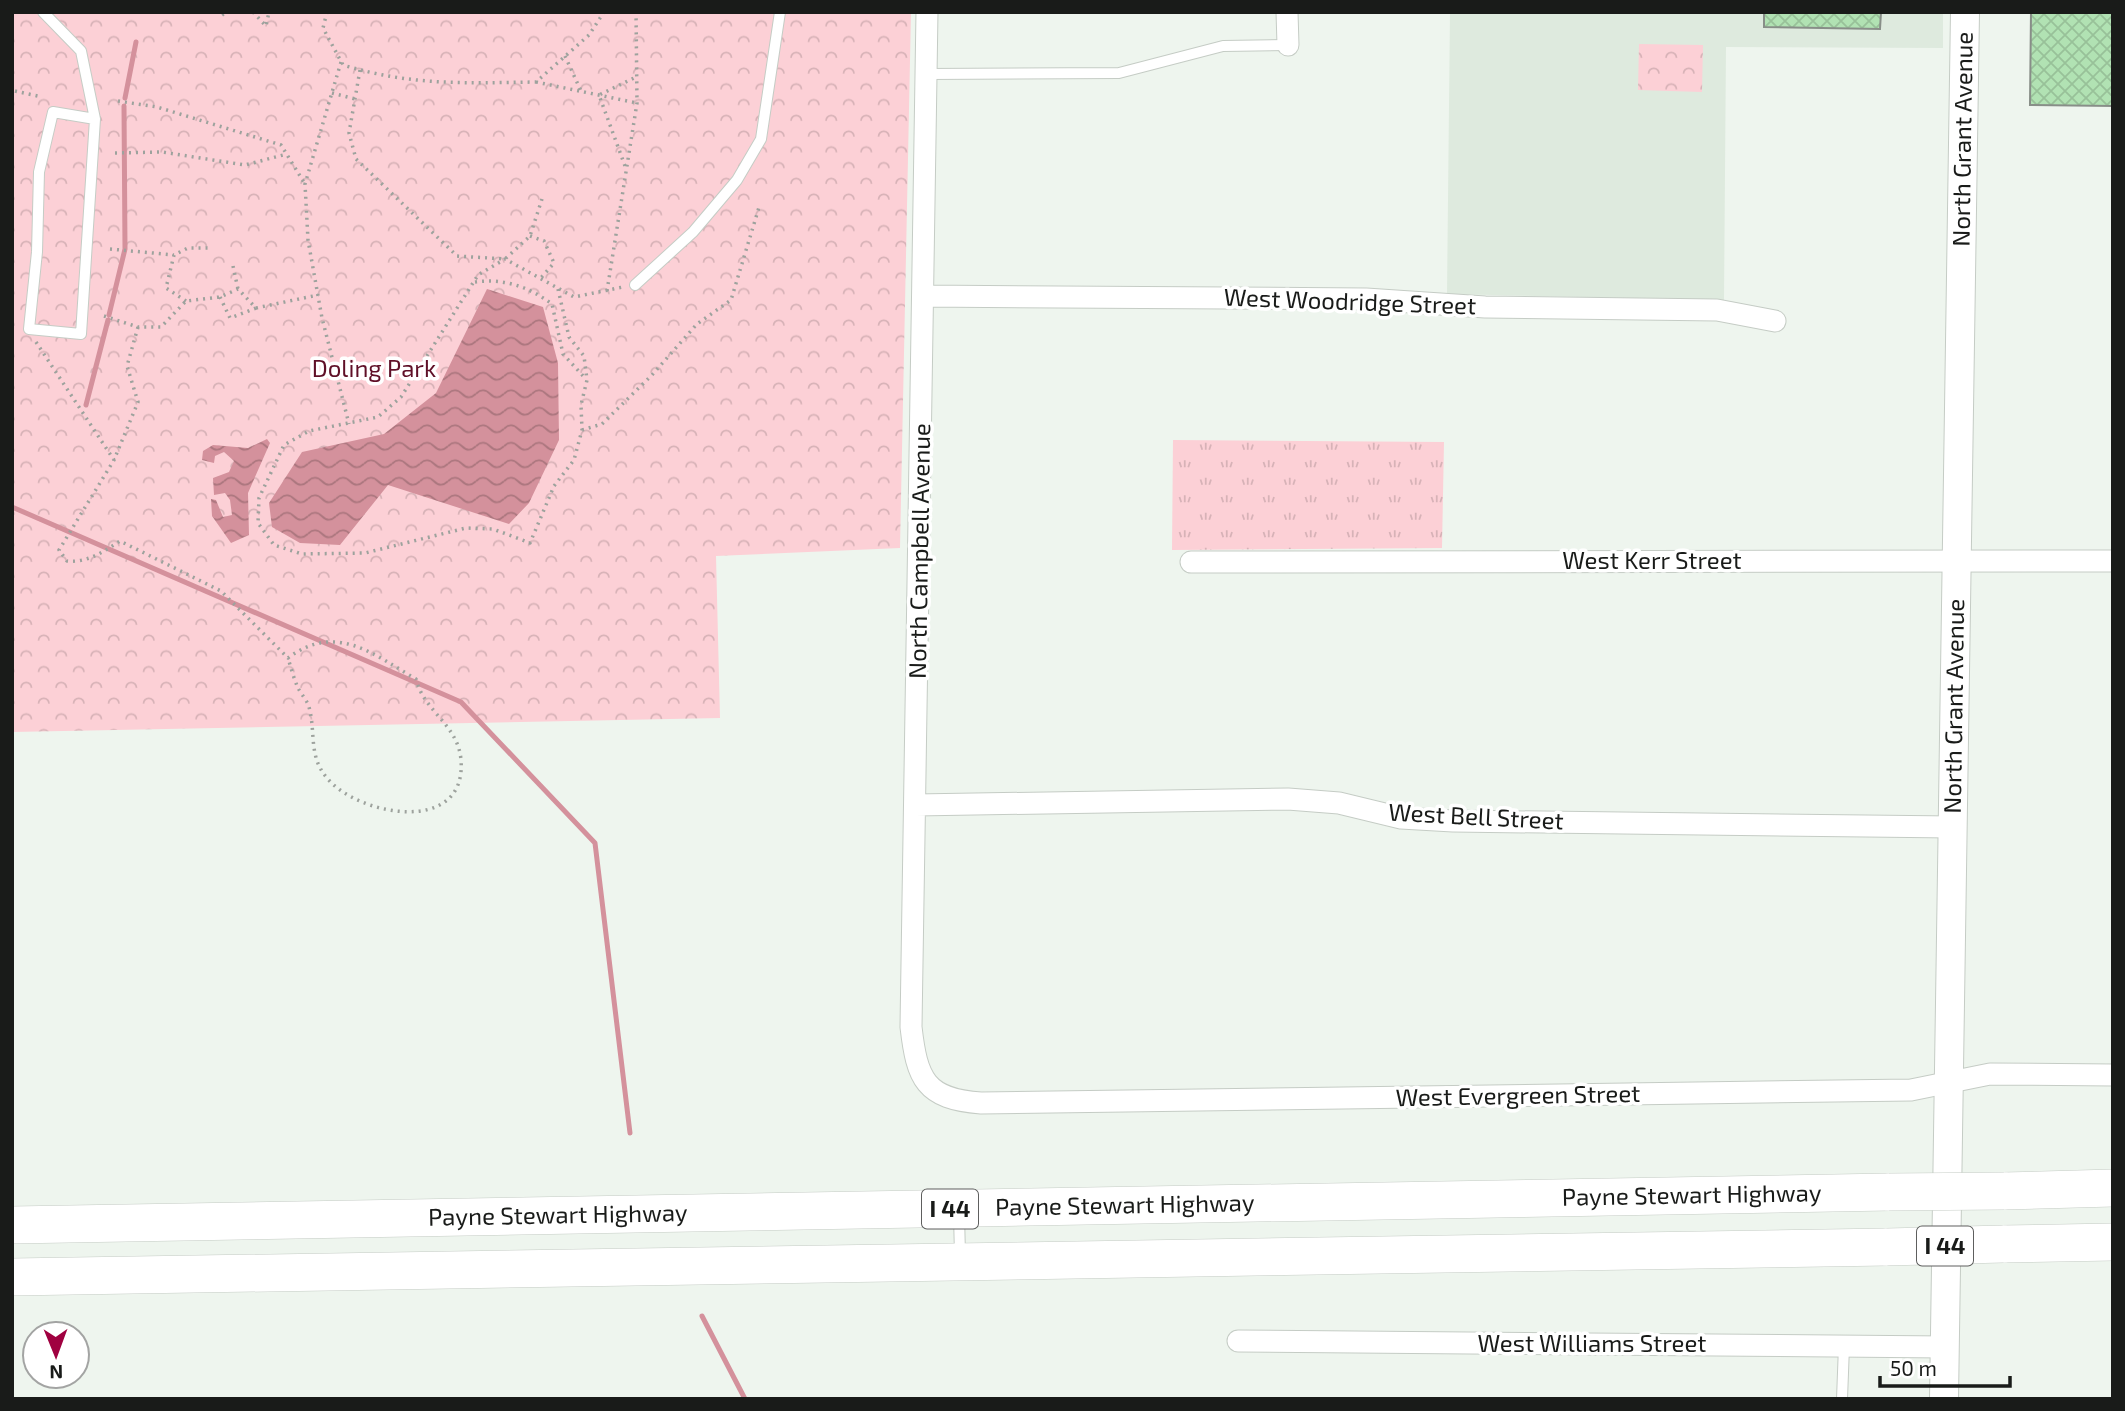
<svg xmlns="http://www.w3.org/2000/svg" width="2125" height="1411" font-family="'Exo 2',sans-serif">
<defs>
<pattern id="grass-tufts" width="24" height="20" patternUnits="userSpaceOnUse" patternTransform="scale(1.75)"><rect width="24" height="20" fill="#fcd0d6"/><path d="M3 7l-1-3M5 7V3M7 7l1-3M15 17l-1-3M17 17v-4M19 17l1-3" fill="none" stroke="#d7b2b7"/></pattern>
<pattern id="forest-crowns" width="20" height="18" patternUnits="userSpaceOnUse" patternTransform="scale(1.75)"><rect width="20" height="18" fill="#fcd0d6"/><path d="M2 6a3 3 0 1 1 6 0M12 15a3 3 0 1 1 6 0" fill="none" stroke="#d7b2b7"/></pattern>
<pattern id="water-waves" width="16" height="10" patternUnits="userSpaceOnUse" patternTransform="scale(1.75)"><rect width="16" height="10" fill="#d4919c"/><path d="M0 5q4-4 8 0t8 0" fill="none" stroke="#ab767e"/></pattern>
<pattern id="building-cross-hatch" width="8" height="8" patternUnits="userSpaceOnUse" patternTransform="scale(1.75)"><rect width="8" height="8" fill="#b1e2b3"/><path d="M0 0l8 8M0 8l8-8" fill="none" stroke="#98c199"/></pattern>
</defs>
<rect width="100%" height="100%" fill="#eef5ee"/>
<path fill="#deeade" d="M1450 12H1943V48L1726 47 1724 300 1447 294Z"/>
<path fill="url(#grass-tufts)" d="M1173 440 1444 442 1442 548 1172 550Z"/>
<path fill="url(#forest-crowns)" d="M12 12H911L900 548 716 556 720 718 12 732Z
M1639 44 1703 45 1702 92 1638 90Z"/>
<path fill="url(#water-waves)" d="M487 289 543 307 558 363 559 440 529 503 509 524 388 485 340 545 300 543 272 527 269 503 302 452 384 434 436 393Z
M267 439 270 443 248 493 249 535 231 543 212 516 211 499 216 500 223 517 232 515 230 500 225 493 214 495 213 478 229 472 234 461 224 452 215 456 214 463 202 460 203 451 213 445 248 448Z"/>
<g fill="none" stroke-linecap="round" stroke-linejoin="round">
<path stroke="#d4919c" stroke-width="5" d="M125 98 136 42
M109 315 125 249 124 106
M86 405 108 320
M12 507 461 702 595 843 630 1133
M702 1316 745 1399"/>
</g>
<path fill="url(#building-cross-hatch)" stroke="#888e88" stroke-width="2" d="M1764 12H1881L1880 29 1764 27Z
M2031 12H2113V106L2030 105Z"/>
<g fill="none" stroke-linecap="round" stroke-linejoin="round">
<g stroke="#c5ccc5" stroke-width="12">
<path id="service" d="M43 12 81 51 95 119 81 334 29 329 37 252 39 172 53 112 95 119
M927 74 1119 73 1223 46 1288 45
M635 285 693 232 737 180 761 139 780 12
M959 1215 960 1255
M1842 1399 1844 1346"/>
</g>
<g stroke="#c5ccc5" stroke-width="23">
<path id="minor" d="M927 12 911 1027C917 1079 925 1099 981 1103L1911 1090 1990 1074 2113 1075
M1287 12 1288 45
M923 296 1366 299 1485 307 1717 310 1775 321
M1191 562 2113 561
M916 805 1288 799 1339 803 1401 818 1453 821 1953 827
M1238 1341 1946 1347"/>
</g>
<g stroke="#c5ccc5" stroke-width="30">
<g id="secondary">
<path id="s1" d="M1944 1399 1965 12"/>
</g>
</g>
<g stroke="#c5ccc5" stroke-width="38">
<g id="motorway">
<path d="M2004 1191 2113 1188"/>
<path id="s2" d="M12 1225 1889 1192"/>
<path d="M2003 1244 2113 1242"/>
<path d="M12 1277 1887 1247"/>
</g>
</g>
<path stroke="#9da29d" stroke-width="3.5" stroke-dasharray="2 5" stroke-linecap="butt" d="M253 12 266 26 269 12
M327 12 323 28 343 65C412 86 465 83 536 82L589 35 604 12
M222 15 226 12
M565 56 581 91
M341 62 305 184 308 240 322 318 349 424
M360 70 349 133 356 159 457 256 505 259 530 236 542 199
M536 82 637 103
M15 91 42 97
M332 93 355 99
M118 101 157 107 281 145 305 184
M115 153 162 152 245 165 287 154
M625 166 599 95 636 77
M530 236 544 241 554 263 540 279
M110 249 174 255
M233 266 238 289
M475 282C504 278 529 287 552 304L563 354 585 378
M558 289 569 337 584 356 587 380 581 405 582 430 574 460 554 486 530 543 493 529 466 528 365 553 302 554 274 545 258 523 259 498 284 445 309 431 378 417 401 397 478 275 505 259 574 297 623 287
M607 291 637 103 636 12
M186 301 166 288 174 255 188 248H210
M256 308 318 295
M104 316 138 327H161L186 301 220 297 238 289 256 308 230 318 220 297
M138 327 127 366 138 402 114 460 59 550 67 561C87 563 103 552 120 541L221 591 288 658C336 622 373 654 416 679 424 712 458 724 461 760 467 836 358 816 327 778 308 756 316 732 309 707 307 700 301 694 298 688 294 679 291 668 288 658
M36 342 114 460
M582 430 602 424 652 375 697 324 731 300 760 204"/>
<use href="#service" stroke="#fff" stroke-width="10"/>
<use href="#minor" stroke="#fff" stroke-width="21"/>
<use href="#secondary" stroke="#fff" stroke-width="28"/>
<use href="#motorway" stroke="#fff" stroke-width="37"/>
<g stroke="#c5ccc5" stroke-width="38" stroke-linecap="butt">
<path id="motorway-bridge" d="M1889 1192 2004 1191
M1887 1247 2003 1244"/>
</g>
<use href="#motorway-bridge" stroke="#fff" stroke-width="37"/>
</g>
<g text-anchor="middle" stroke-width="7" stroke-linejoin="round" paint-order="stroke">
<g fill="#fff" stroke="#5e5f5e" stroke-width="2">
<rect x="922" y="1189.5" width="56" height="39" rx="5"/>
<rect x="1917" y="1226.5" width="56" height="39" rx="5"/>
</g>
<g font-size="23" font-weight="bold" fill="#191b19">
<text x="950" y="1217">I 44</text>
<text x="1945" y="1254">I 44</text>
</g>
<g font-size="24" fill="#191b19" stroke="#fff">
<text dy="8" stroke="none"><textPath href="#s1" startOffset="1260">North Grant Avenue</textPath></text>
<text transform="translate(1350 302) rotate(2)" y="8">West Woodridge Street</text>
<text transform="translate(920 551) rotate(-89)" y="8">North Campbell Avenue</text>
<text x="1652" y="569">West Kerr Street</text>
<text dy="8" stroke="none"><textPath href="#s1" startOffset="693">North Grant Avenue</textPath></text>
<text transform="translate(1476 817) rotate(3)" y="8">West Bell Street</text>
<text transform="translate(1518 1096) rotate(-1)" y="8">West Evergreen Street</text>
<text dy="8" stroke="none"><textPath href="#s2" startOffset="1680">Payne Stewart Highway</textPath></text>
<text dy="8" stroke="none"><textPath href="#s2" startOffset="1113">Payne Stewart Highway</textPath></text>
<text dy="8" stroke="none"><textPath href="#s2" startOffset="546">Payne Stewart Highway</textPath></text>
<text x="1592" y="1352">West Williams Street</text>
</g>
<g font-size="24" fill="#5f0f27" stroke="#fff">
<text x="374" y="377">Doling Park</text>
</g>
</g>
<rect width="2125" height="1411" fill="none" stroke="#191b19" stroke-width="28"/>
<g transform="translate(56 1355) rotate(179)"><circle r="33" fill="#ffffff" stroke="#a3a4a3" stroke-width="2"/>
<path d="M0-5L12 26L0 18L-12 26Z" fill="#a00140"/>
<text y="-10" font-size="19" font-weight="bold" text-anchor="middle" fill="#191b19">N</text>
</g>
<path d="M1880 1376v10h130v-10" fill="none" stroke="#191b19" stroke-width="3.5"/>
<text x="1890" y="1376" font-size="21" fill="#191b19" stroke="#ffffff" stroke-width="5" paint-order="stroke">50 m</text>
</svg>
